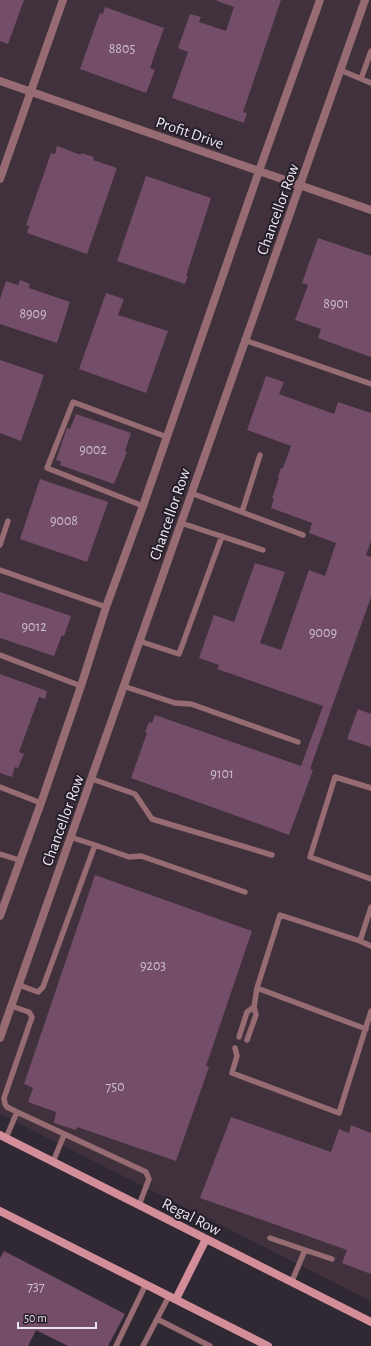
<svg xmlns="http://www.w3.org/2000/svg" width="371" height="1346" font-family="'Alegreya Sans',sans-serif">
<rect width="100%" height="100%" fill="#302833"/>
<path fill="#40313c" d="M0 0H371V1301L0 1114Z"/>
<path fill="#744d68" d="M0 0H24L8 44 0 41Z
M217 0H281L243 112 247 113 244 123 172 98 188 52 178 48 190 14 201 17 199 22 226 31 234 7 217 1Z
M105 7 164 28 150 68 155 70 146 93 80 69 100 13 103 14Z
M57 146 81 155V153L94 157 93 160 117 168 87 254 27 233 29 226 26 225 51 153 55 154Z
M146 176 211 198 186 276H188L185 284 117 261Z
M318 238 371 256V357L318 338 321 329 295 320 308 285 302 283Z
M20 280 30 284 29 288 70 302 57 343 0 324V299L6 281 18 285Z
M106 293 124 299 118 315 168 331 146 393 79 369Z
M0 360 44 375 21 441 0 433Z
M266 376 284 382 279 394 334 414 338 402 371 413V541L366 555 371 557V597L310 769 313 770 289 835 131 778 147 733 145 732 149 722 152 723 155 715 301 766 323 706 217 669 219 665 199 658 214 615 234 622 255 563 285 572 260 643 281 650 309 570 325 576 336 543 309 533 312 523 271 508 274 499 272 498 279 478 278 477 281 468H283L291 446 247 430Z
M76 414 131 433 125 451 127 452 114 484 60 465 61 462 56 460 67 428 70 429Z
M40 479 108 502 87 562 20 539Z
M0 592 71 616 64 636 62 635 54 656 0 638Z
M0 674 47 691 45 699 39 697 19 752 24 754 18 768 15 767 12 777 0 773Z
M358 709 371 714V747L347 739Z
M95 875 252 931 206 1066 209 1067 176 1161 77 1127 76 1130 54 1123 56 1112 28 1102 33 1088 24 1084Z
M231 1117 331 1152 339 1129 349 1133 351 1125 371 1133V1274L342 1263 347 1250 200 1198Z
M4 1251 125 1314 108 1346H68L36 1330 28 1346H0V1258Z"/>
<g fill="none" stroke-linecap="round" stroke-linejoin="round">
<path stroke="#966b72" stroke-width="5.5" d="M340 70 371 83
M361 79 371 51
M244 340 371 384
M191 493 303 535
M143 506 47 468 73 402 167 437
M242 512 260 455
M181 523 263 550
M0 545 8 521
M0 570 106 607
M139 641 179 654 222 536
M0 655 81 686
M123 686 175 703 191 704 298 742
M92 779 135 794 152 819 272 855
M0 787 41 803
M371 788 335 777 310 857 371 879
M95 845 129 857 141 856 245 892
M0 854 19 860
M371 907 360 941 371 946
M19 985 38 992 43 987 95 845 70 837
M257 988 280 915 360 941
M11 1006 29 1012 32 1017 4 1098 5 1104 7 1107 17 1112 146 1172 149 1179 139 1205
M239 1037 247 1012 254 1007
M247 1040 256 1015 254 1007 257 988 366 1029
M235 1048 237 1056 232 1073 339 1113 371 1011
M6 1138 17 1112
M53 1162 64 1135
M270 1238 305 1250 292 1281
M305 1250 332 1259
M157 1319 210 1346
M116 1346 146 1284
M143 1346 169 1296"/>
<path stroke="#966b72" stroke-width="8" d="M0 81 371 210
M0 179 63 0
M0 916 41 803 81 686 106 607 143 506 259 171 320 0
M0 1038 365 0"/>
<path stroke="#d38e99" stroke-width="8" d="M0 1135 371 1322
M0 1211 268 1346
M176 1299 206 1239"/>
</g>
<g text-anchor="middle" stroke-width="4" stroke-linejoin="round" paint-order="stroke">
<g font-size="14" fill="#ccbfcb">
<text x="122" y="53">8805</text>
<text x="336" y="308">8901</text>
<text x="33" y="318">8909</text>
<text x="93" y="454">9002</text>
<text x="64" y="525">9008</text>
<text x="34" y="631">9012</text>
<text x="323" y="637">9009</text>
<text x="222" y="778">9101</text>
<text x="153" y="970">9203</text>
<text x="115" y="1091">750</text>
<text x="36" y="1291">737</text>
</g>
<g font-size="16" fill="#eae5ec" stroke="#261e29">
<text transform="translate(190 132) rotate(19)" y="6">Profit Drive</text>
<text transform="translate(277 209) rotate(-70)" y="6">Chancellor Row</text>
<text transform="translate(169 514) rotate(-71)" y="6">Chancellor Row</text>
<text transform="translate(62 820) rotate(-70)" y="6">Chancellor Row</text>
<text transform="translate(192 1216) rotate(27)" y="6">Regal Row</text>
</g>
</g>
<path d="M18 1322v6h78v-6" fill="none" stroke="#eae5ec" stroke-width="2"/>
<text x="24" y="1322" font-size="12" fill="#eae5ec" stroke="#261e29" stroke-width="3" paint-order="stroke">50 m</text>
</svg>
